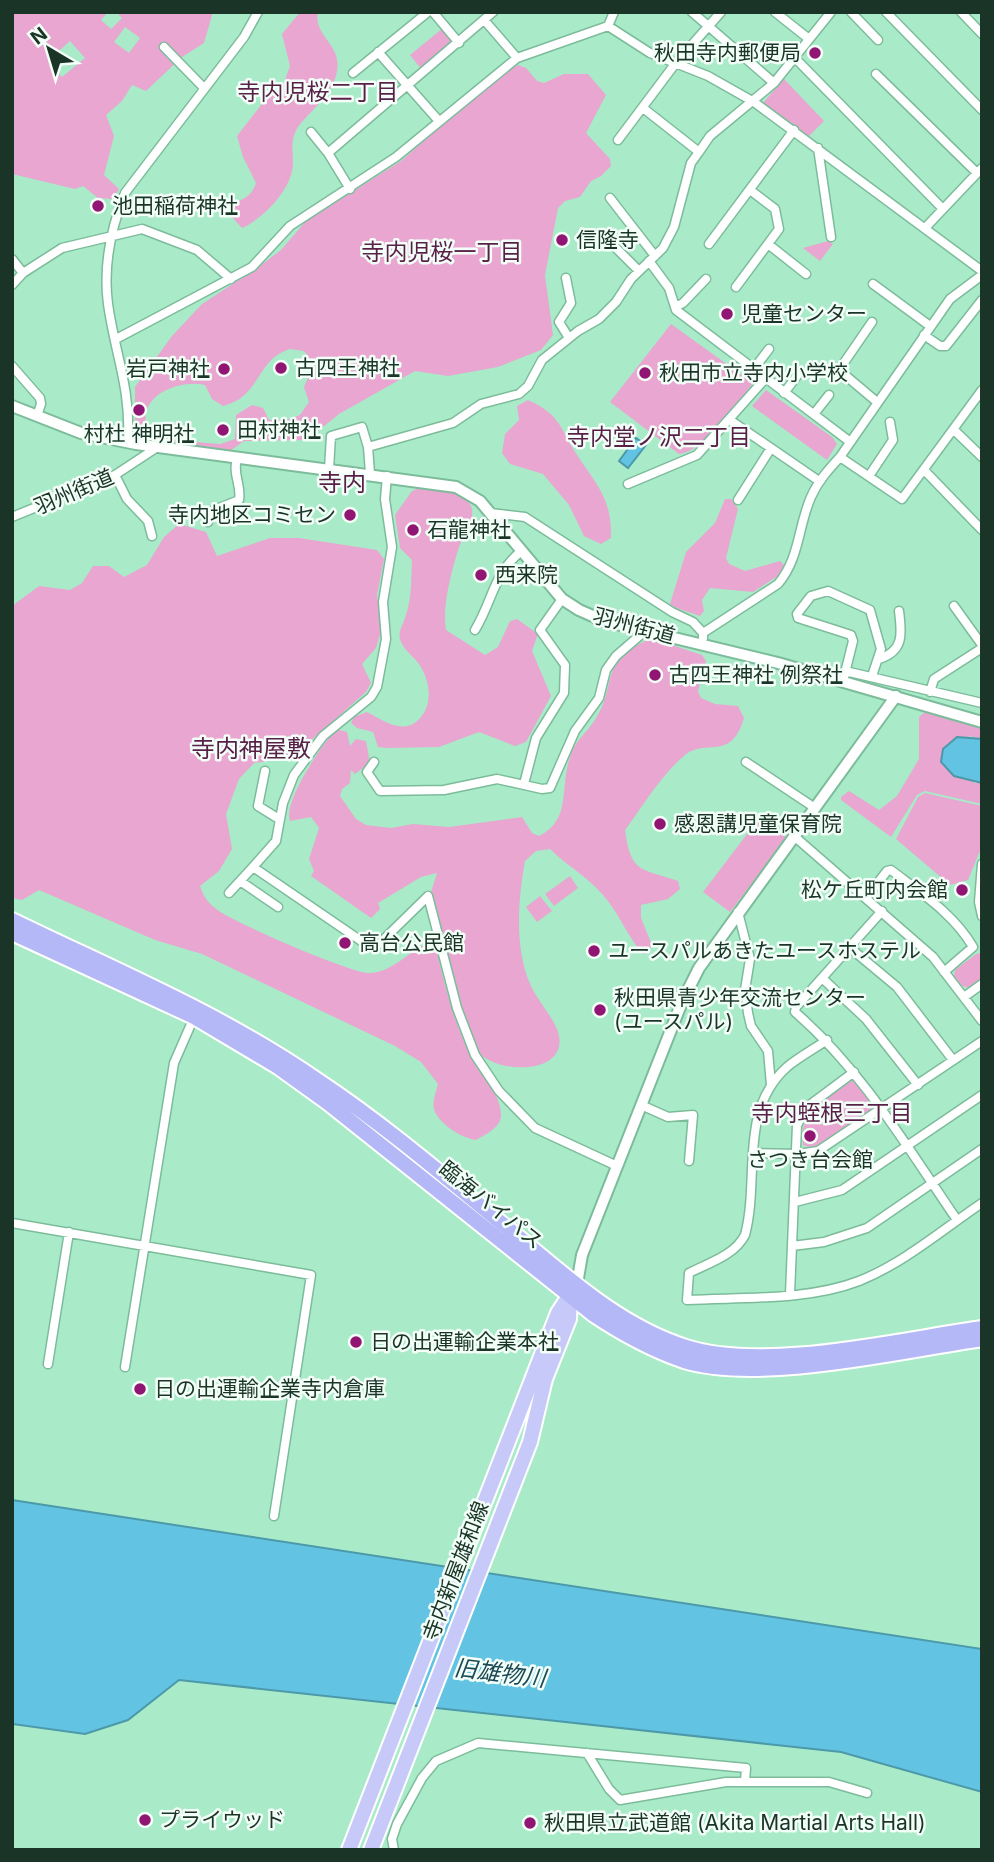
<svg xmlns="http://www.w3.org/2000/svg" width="994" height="1862" font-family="Inter,'Noto Sans JP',sans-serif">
<rect width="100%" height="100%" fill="#a9ebc8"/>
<path fill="#e8a6d0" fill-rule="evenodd" d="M12 12H108L101 20 111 29 122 18 116 12H213L204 43 182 57 146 91 132 85 122 101 106 115 114 136 104 175 119 189 113 199 98 198 83 186 75 189 12 174ZM125 27 140 38 129 53 114 42ZM70 41 85 58 62 77 48 61Z
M300 12H318C313 36 342 44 337 71 333 96 312 108 298 127 290 139 293 151 293 164 292 189 264 218 242 228L231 216 230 206C241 198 250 200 256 183L243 157 237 136 265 100 282 88 290 66 282 34Z
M443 28 455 43 422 70 410 55Z
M518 65 526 68 537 81 544 83 564 74H588L606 95 586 133 610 159 611 166 601 176 591 181 580 197 565 201 558 208 545 275 553 335 541 350 498 367 448 376 415 371 339 414 307 440 244 441 230 451 135 439V387L172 336 202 304 257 268 281 250 306 221 401 161 502 73ZM290 349 304 351 314 364 304 387 309 402 300 415 287 420H269L263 408 252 405 236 415 235 439 220 444 181 441 177 435 183 431 180 422 153 430 147 427C137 396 179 379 205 385L212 399 223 406C262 396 255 360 290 349Z
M784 79 824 121 808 137 762 104Z
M828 241 833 244 820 261 803 248Z
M671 324 753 383C738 403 705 451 679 454L610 402Z
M766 390 832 437 837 444 827 460 752 406Z
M528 400C561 415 559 427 577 455 597 485 612 499 611 538L601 544 584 536 569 505 543 474 510 464 502 453 505 434 519 420 517 406Z
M420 488C438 489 480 491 471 520 468 530 461 540 458 550 451 574 442 606 446 630L485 655 498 647 510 621 517 619 538 634 532 651 551 696 526 742 515 746 479 732 439 747 387 748 378 747 373 732 357 728 351 723 354 717 367 712C381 719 400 734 416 722 434 707 431 682 419 664 413 656 402 648 400 639 398 631 403 625 405 618 412 599 411 580 412 560L400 548 395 515 412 491Z
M725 499H731L738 509 726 558 729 564 745 571 780 561 784 565 781 574 753 592 710 588 702 600 704 611 700 616 676 608 670 604 686 552 715 523Z
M179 524 206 532 217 556 270 538H299L377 550 384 559 377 595 382 628 376 648 362 664 371 683 366 692 291 758 254 763 239 779 226 814 232 849 219 871 200 886C203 895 207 902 215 908 229 921 351 973 369 973 393 973 410 949 431 942L436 948C444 984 453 1019 469 1052 478 1071 500 1091 501 1114 502 1127 486 1134 476 1140 462 1138 442 1126 435 1112 431 1104 436 1092 438 1084L421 1062 395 1046 202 954 155 940 39 890 22 900 12 898V606L39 586 70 590 82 583 93 566H109L124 577 147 565 164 537Z
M651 638 702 655 706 661 698 691 701 698 715 704 738 706 744 718C731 763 705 737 684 756 661 775 643 806 625 830 631 874 641 868 678 881L680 889 668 899 641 905V918L652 945 648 953 643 954C627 936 619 913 603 895 587 876 567 866 550 849L536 851 525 861C518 900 514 949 531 986 538 1001 553 1017 558 1032 571 1075 496 1076 476 1050 453 1018 446 932 431 892L437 873 421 877 378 903 380 909 371 918 311 876 314 871 309 859 319 828 311 817 290 821C283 801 322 745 336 729L347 732 350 746 356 739 366 741 370 763 355 774 351 770 350 783 342 789 340 796 356 819 366 825 391 828 413 824 449 827 522 817 532 833 539 836C571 820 560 791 569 760 575 740 584 736 595 720 619 683 596 663 651 638Z
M925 712 982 729V739L969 736 974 783H982V804L925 791 917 795 891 837 841 800V797L849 791 879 810 897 796 919 759V717Z
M925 793 982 806V846L968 880 950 885 896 839 918 797Z
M760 817 787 838 730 912 703 892Z
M570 876 578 888 554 906 545 894Z
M540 896 552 911 537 922 526 907Z
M981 953 982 978 970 988 962 986 954 976 955 970 976 954Z
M851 1081 857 1082 873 1104 871 1110C857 1120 820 1155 803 1145 799 1108 825 1101 851 1081Z"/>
<path fill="#62c4e2" stroke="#4c99aa" stroke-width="2" d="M636 438 646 445 628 468 619 461Z
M957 737 982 739V783L954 776 941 762 943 749Z
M12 1500 982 1649V1792L841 1752 179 1680 128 1720 85 1734 12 1724Z"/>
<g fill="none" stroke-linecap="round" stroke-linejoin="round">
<g stroke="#7cbc9b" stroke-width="11">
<path id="minor" d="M433 12 459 43
M692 12 774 83
M775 12 809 39
M851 12 878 40
M886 12 982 110
M961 12 982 34
M485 21 517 58
M608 26 650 53 708 76 754 102 982 271
M164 47 204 88
M378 52 438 120
M795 58 942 208
M353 73 428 12
M876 74 977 173
M643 108 699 152
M311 132 328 153
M618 140 675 64 721 12
M818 148 831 237
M350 189 328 153 493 12
M610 198 655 256
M925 228 982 168
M584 235 606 238 639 271
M709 244 794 130
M768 244 806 274
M12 259 23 273
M649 261 669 288 676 310 849 441
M566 278 571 303 559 322 569 338
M873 284 930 326
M12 285 23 273 62 248 142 229 197 250 231 279
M736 287 779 229 775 209 750 190
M675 307 683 303 706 279
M872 322 839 370 877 402
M924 335 940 346H946L982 300
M116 339 252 267 290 226 396 157 517 58 608 26 614 12
M12 366 40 398 41 404 37 416
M753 370 769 349
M784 393 800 372
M814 414 829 395
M730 420 819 481
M954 430 982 457
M128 442C131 388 115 354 108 304 103 266 111 228 125 193L244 37 258 12
M840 457 902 499 982 390
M329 469 331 436 362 427 368 447
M924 470 982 530
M370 473 368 447 453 423 481 404 519 394 528 386 542 360 578 331 599 319 616 302 631 279 663 248 674 227 691 163 699 152 710 136 774 83 831 12
M115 475 127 499 148 521 152 536
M387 476 385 499 392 547 383 602 386 639 377 687 371 697 323 736 294 775 283 803 276 841 253 867 370 947 379 944 428 896 457 1008 475 1055 499 1091 535 1128 617 1166
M869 476 893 440 890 422
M628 484 697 455 765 379
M738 500 771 448
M491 513 525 517 672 612 693 622 703 633V638
M12 517 115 475 156 448
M208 522 214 510 239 500C242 486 232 474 237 459
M954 606 982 645
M475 630C493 600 493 575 520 552
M703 633 778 584C800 558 798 526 811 497 818 481 829 469 840 457L950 299 982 275
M879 659C904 651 902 634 899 611
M845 671 982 703
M843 681 853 641 851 635 798 618 797 614 811 596 828 591 870 610 881 649 872 676
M930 692 934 679 982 648
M374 762 367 772 380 791 444 790 497 779 542 789 550 788 575 731 599 698 606 670 616 656 645 631
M746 762 815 808
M265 771 258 806 279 819
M524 784 536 738 564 693 565 665 540 630 562 599
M794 836 933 957 982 1021
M982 864 979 902 982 916
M240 881 278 907
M229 893 253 867
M866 898 887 871 891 870C921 893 954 914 973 947L944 972
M882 911 796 1007 795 1012C862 1070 907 1147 957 1220
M738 912 750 959 745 990 748 1013 751 1026 768 1051 771 1085
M849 947 897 987 953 1060
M822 978 866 1019 918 1085
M964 997 982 984
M827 1040C814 1049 799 1057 787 1067 738 1111 760 1179 745 1235 735 1255 709 1263 689 1273L687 1300C742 1297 807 1301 859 1281 904 1263 942 1230 982 1203
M641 1105 668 1117 693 1115 689 1161
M753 1153 798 1154 818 1151 982 1041
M795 1202 842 1190 982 1095
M12 1223 311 1275 274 1516
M792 1246 824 1242 867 1228 982 1149
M790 1294 797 1125 807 1107 854 1072
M48 1364 69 1232
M125 1367 174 1063 195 1015
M587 1753 609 1789 620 1800 726 1782H745
M394 1850 392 1839 397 1824 422 1778 436 1761 478 1743 746 1768 745 1782H829L867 1793"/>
</g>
<g stroke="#7cbc9b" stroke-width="14">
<path id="tertiary" d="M12 406 81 433 136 444 456 487 480 501 562 599 579 610 604 621 778 663 982 722
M577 1284 582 1255 682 1002 699 968 896 696"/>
</g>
<g stroke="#fff" stroke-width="18">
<path id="primary" d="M349 1850 558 1313 575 1287
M371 1850 530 1442 545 1379 569 1319 570 1297"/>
</g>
<g stroke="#fff" stroke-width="18">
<path id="trunk" d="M12 920C117 971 224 1015 320 1082 389 1128 452 1183 516 1235 568 1278 620 1326 686 1347 766 1372 897 1340 982 1328
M12 933 194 1017 278 1067 328 1103 594 1315C621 1333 652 1350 684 1361 760 1384 901 1351 982 1339"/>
</g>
<use href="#minor" stroke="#fff" stroke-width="8"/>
<use href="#tertiary" stroke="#fff" stroke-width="10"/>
<use href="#primary" stroke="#c7caf8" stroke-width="14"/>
<use href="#trunk" stroke="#b4b8f6" stroke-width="14"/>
</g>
<g fill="#911572" stroke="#f2fef7" stroke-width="2.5">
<circle cx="815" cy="53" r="7"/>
<circle cx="98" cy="206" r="7"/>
<circle cx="562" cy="240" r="7"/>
<circle cx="727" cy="314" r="7"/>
<circle cx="281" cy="368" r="7"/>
<circle cx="224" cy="369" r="7"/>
<circle cx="645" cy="373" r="7"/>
<circle cx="139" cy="410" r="7"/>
<circle cx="223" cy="430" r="7"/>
<circle cx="350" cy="515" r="7"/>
<circle cx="413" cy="530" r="7"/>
<circle cx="481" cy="575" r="7"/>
<circle cx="655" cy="675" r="7"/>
<circle cx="660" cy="824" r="7"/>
<circle cx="962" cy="890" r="7"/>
<circle cx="345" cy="943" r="7"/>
<circle cx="594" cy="951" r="7"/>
<circle cx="600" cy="1010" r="7"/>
<circle cx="810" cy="1136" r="7"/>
<circle cx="356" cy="1342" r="7"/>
<circle cx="140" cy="1389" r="7"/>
<circle cx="145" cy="1820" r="7"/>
<circle cx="530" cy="1823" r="7"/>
</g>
<g text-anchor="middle" stroke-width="5" stroke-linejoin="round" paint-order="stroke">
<g font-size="21" fill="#1a3528" stroke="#f2fef7" text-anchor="start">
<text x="801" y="60" text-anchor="end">秋田寺内郵便局</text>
<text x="112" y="213">池田稲荷神社</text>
<text x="576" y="247">信隆寺</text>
<text x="741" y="321">児童センター</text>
<text x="295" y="375">古四王神社</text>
<text x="210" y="376" text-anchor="end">岩戸神社</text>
<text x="659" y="380">秋田市立寺内小学校</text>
<text x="237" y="437">田村神社</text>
<text x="139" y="441" text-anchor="middle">村杜 神明社</text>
<text x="336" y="522" text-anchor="end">寺内地区コミセン</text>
<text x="427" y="537">石龍神社</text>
<text x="495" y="582">西来院</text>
<text x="669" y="682">古四王神社 例祭社</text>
<text x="674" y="831">感恩講児童保育院</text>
<text x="948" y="897" text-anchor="end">松ケ丘町内会館</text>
<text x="359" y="950">高台公民館</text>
<text x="608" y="958">ユースパルあきたユースホステル</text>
<text x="614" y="1005">秋田県青少年交流センター<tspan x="614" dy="24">(ユースパル)</tspan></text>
<text x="810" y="1167" text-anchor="middle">さつき台会館</text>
<text x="370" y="1349">日の出運輸企業本社</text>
<text x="154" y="1396">日の出運輸企業寺内倉庫</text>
<text x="159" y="1827">プライウッド</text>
<text x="544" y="1830">秋田県立武道館 (Akita Martial Arts Hall)</text>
</g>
<g font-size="21" fill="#1a3528" stroke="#f2fef7">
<text transform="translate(74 492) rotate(-23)" y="7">羽州街道</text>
<text transform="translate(634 626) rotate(15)" y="7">羽州街道</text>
<text transform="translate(491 1205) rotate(39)" y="7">臨海バイパス</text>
<text transform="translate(456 1571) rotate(-69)" y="7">寺内新屋雄和線</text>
</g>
<g font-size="23" fill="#581f47" stroke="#f2fef7">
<text x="318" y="100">寺内児桜二丁目</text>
<text x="442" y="260">寺内児桜一丁目</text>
<text x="659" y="445">寺内堂ノ沢二丁目</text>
<text x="832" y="1121">寺内蛭根三丁目</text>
</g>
<g font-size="23" font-style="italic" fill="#1d4856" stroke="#f2fef7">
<text transform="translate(500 1673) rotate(7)" y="8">旧雄物川</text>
</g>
<g font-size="24" fill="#581f47" stroke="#f2fef7">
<text x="342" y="491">寺内</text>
<text x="251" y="757">寺内神屋敷</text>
</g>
</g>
<rect width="994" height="1862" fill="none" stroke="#1a3528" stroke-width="28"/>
<g transform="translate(49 49) rotate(322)" stroke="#f2fef7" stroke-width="5" paint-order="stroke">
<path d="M0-5L12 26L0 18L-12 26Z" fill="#1a3528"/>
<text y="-10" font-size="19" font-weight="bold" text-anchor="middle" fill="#1a3528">N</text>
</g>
</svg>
